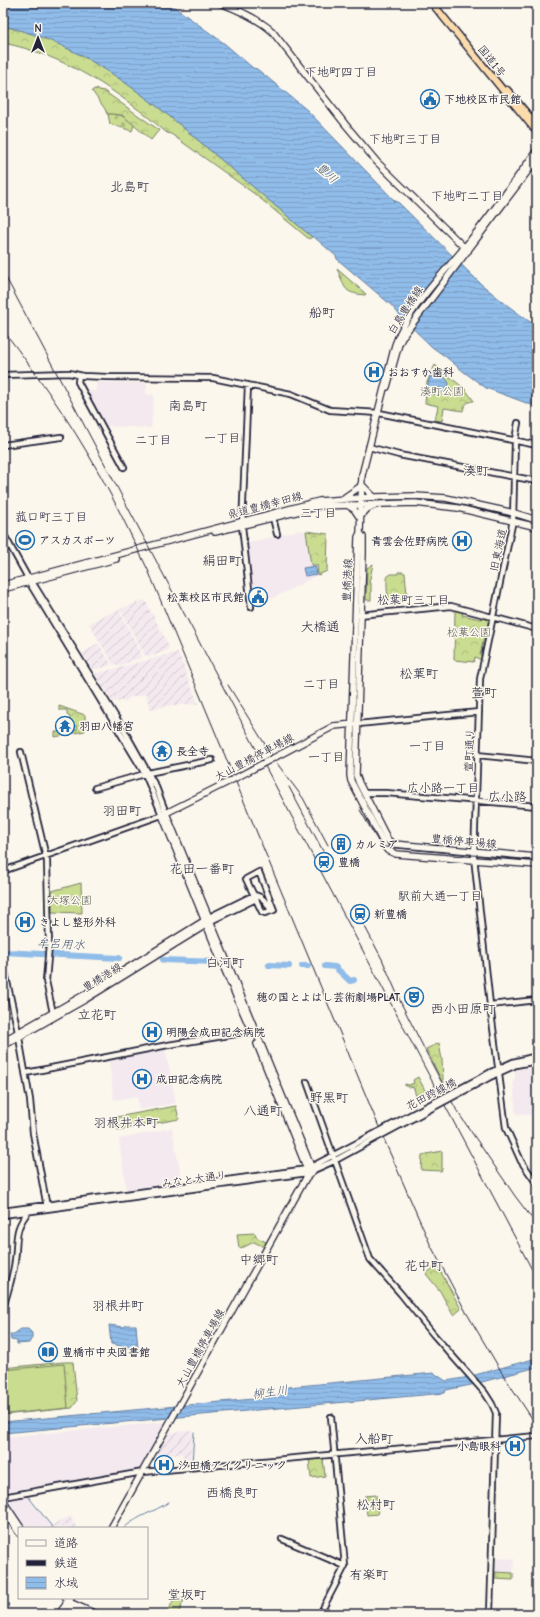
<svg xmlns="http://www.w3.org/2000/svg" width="540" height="1617" font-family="'Comic Neue','Klee One',sans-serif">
<defs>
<pattern id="industrial-furrows" width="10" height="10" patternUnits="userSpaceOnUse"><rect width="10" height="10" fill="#f4e9ef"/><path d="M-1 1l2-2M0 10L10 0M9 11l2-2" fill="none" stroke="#d1c8ce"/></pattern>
<pattern id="grass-tufts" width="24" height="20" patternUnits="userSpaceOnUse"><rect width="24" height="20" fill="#c9dc90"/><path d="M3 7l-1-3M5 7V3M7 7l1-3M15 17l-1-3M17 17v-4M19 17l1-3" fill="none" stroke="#acbc7d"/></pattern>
<pattern id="forest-crowns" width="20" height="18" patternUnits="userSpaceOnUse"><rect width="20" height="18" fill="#c9dc90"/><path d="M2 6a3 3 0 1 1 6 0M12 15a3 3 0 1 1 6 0" fill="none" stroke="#acbc7d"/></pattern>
<pattern id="cemetery-stones" width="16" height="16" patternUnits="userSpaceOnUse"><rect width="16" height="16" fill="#c9dc90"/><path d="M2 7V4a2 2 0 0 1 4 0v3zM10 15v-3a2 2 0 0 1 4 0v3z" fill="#acbc7d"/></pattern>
<pattern id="water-rules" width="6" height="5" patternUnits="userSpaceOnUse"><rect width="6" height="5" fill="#90bce9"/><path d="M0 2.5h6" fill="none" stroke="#7ca1c9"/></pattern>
</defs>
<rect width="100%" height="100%" fill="#fbf7ec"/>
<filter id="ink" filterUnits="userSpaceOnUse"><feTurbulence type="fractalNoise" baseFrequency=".025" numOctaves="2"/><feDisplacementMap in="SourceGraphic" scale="8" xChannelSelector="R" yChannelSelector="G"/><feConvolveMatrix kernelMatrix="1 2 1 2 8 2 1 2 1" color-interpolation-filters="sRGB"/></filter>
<g filter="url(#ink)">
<path fill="#f4e9ef" d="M96 382 147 383 146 394 154 395 151 428 105 426 86 391H96Z
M299 530 305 531 311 565H317L318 575 277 596 255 605 253 604 248 543Z
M165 1048 176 1103 139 1110 137 1097 114 1100 109 1061 111 1059Z
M537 1065V1119L534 1118 531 1115 516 1114 513 1081H515V1070Z
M172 1128 182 1182V1183L128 1190 126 1189 119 1139Z
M166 1422 142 1466 135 1471 3 1492V1437Z
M26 1495 52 1528H24L6 1500V1499Z
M496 1558 514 1559 513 1573 495 1572Z"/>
<path fill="url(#industrial-furrows)" d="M145 600 169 646 167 651 149 657 144 654 120 609Z
M119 610 143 657 118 666 116 664 114 665 89 624 100 617Z
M98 643 112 665 93 670 82 653Z
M178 652 198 704 166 706 150 710 146 694 128 698 127 701 113 702 95 674Z
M192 1430 191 1467H185L182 1454 155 1456 168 1433Z
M70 1516 77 1528H54L51 1525Z"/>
<path fill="url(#grass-tufts)" stroke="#767f66" d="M373 564 369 583H371V600H366L367 568Z
M418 1077 427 1094 420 1097H416L414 1088 405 1086V1084L409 1085 414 1083 413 1080Z
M495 1572 513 1573V1580L495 1579Z"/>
<path fill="url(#forest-crowns)" stroke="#767f66" d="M3 26C84 43 150 99 212 152 245 180 278 208 312 237L309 239 256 195 171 134 167 133C119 92 66 55 3 43Z
M94 89 104 91 159 130 151 140 122 115 107 114 105 109 92 91Z
M337 269 366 294 365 295C342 293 346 288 337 269Z
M435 365 465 389 474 401C467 401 464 405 463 411L444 408 442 421 435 420 438 406 425 403 427 382Z
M306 531 328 534 327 571 318 575 317 565H311Z
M398 572H403L405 573 407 594 403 601C385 611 387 587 387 577L391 574H398Z
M455 610 463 612 462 615 480 619 486 618 489 620 487 635 484 638 480 655 482 656 481 660 475 657 474 662 454 660Z
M59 706 85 715V731L55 737V732H61L62 734H64V731L66 733 69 730H77V726H74L70 723V717L67 715V710H59Z
M81 883 82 913 52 912V891Z
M439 1043 442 1060 443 1079 447 1092 426 1049Z
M176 1106 179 1119 118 1130 116 1119 117 1117Z
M442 1151V1170L441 1171 421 1170 422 1155Z
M255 1233 256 1237 266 1242 264 1247 254 1242 244 1247 239 1248 237 1234Z
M437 1265 461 1309 454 1315H453L440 1291 426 1274Z
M64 1362H73L77 1401 72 1408 3 1415V1368Z
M323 1458 325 1476 311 1478 309 1459Z
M376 1495 378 1514 367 1515 365 1496Z
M175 1596 184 1600 178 1614 168 1612Z"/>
<path fill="url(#cemetery-stones)" stroke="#767f66" d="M108 114C123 114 124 117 134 125L132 131 110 124Z"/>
<path fill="#c9dc90" stroke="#767f66" d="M64 1364 68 1408 8 1414 4 1370Z"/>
<path fill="url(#water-rules)" stroke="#647ea3" d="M3 3H169L225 44 253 68 257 69 307 110 395 201 398 202 481 284 507 305 537 327V407L486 388 464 372 446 357 432 347 403 319 391 305 337 259 336 256 314 237H312C278 208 245 180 212 152 150 99 84 43 3 26Z
M433 372H436L441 378 443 376 447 380 449 383 447 390C442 394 432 396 427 392 429 385 427 379 433 372Z
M315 566 317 574 305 576 303 568Z
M109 1325 124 1327 126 1325H136L138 1349 111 1344Z
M21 1329H28L32 1333V1338L29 1343 17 1344V1341L11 1340 10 1334H14Z
M537 1358V1367L471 1385 446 1390 445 1393 3 1433V1422L275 1397 288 1387 434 1373 446 1381 464 1378Z"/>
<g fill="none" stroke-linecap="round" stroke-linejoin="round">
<path stroke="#647ea3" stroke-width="1" d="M192 1465 194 1432
M27 1495 53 1528
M124 1528C137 1516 154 1512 169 1502"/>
<path stroke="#90bce9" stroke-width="6" d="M3 952 119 958
M163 960 217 962
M269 965 289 966
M302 966H308
M325 966 335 967 350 981 354 980"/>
<g stroke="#22223b" stroke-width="8">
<path id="tertiary" d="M3 375 69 373 83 376 108 377 213 378 291 394 330 410 379 413 537 445
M79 375 78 382 124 467
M248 385 242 526 251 607
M518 423 515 440 513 520 480 679 474 857 490 1005 506 1128 521 1161 537 1184
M3 445 61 437
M369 447 399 455 537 481
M273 518 277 534
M3 533 28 578 29 582 145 774 162 815 3 871
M31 580 124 730 156 787 166 813
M359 615 451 606 537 629
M358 724 479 712
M21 752 47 861 49 945 46 981 53 1013
M477 755 537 761
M95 788 148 773 212 760
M364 793H386L537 806
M259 872 274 910 265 913 262 912 246 879Z
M209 917 254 895C264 897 267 903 271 911
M211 921 256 899
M3 963 18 1032 30 1100 33 1133 47 1207
M490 1005 537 1000
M491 1072 513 1062 537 1056
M26 1073 168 1045 254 1031
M492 1076 516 1065 537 1061
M307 1082 370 1259 401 1294 433 1334 485 1393 492 1404 496 1413 490 1614
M3 1211 307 1169 378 1132
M3 1215 307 1173 334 1161 380 1136
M3 1309C7 1293 13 1277 15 1261 18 1239 13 1230 29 1211
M3 1497 143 1472 537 1436
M282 1539 345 1566
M320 1614 345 1566 331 1417"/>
</g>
<g stroke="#22223b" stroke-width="8">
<path id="secondary" d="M220 3C239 10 257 18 272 31L345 124 377 162 468 251
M537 150C513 183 490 217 464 248 441 276 407 310 395 345L362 475 360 533 363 537V553L356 775 359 783 388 840 394 844 537 857
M387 387 399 344 403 336 537 159
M361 484 374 497
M345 497 361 486
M347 505 354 509 360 518
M360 517 367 509 375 505
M215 532 320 506 415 503 458 508 537 527
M360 533 358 537 350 775 351 781 387 850 396 854 537 865
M3 585 319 501 374 497 415 496 446 498 514 513 537 520
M3 589 116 559
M334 726 354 724
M228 782 162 815 221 961 252 1033
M3 1041 84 995 207 919
M257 1044 307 1169 306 1178
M3 1046 86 999 209 923
M3 1501 21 1528
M3 1509 19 1533
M111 1528 306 1178 313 1171 166 813
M66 1598 69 1602 96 1614
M66 1603 70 1608 86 1614
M59 1614 71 1598"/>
</g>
<g stroke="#22223b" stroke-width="9">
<path id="trunk" d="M432 3 537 132
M507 90 537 126"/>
</g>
<use href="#tertiary" stroke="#fbf7ec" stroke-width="4.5"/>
<use href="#secondary" stroke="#fbf7ec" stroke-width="5.5"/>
<use href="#trunk" stroke="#fcdcac" stroke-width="6"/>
<path stroke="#22223b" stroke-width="1" d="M360 810 379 843 385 847 537 861"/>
<path stroke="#22223b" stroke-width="1" d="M3 272 537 1279
M3 330C44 383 82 439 113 499 125 522 136 546 148 570L386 1144 430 1244 466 1312 504 1376 537 1426
M228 685 276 762 303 798 328 845
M289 787 323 851
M354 906 382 959 401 1003 431 1062 457 1111 515 1196 537 1225"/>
<g stroke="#22223b" stroke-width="8" stroke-linecap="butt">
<path id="tertiary-bridge" d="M378 1132 491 1072
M380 1136 492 1076"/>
</g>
<g stroke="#22223b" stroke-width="8" stroke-linecap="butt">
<path id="secondary-bridge" d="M228 782 334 726"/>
</g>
<use href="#tertiary-bridge" stroke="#fbf7ec" stroke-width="4.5"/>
<use href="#secondary-bridge" stroke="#fbf7ec" stroke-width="5.5"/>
</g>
</g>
<defs>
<g id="civic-ring" transform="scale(1)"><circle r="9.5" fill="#fbf7ec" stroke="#1f6fb2" stroke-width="1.5"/><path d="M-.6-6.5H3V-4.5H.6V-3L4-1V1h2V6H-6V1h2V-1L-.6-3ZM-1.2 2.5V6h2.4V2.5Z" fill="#1f6fb2"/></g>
<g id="hospital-ring" transform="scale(1)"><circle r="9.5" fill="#fbf7ec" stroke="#1f6fb2" stroke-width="1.5"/><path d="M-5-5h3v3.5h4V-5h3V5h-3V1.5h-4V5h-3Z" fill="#1f6fb2"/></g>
<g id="stadium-ring" transform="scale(1)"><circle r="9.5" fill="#fbf7ec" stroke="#1f6fb2" stroke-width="1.5"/><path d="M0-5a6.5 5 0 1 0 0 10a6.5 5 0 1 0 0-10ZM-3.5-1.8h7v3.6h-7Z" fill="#1f6fb2"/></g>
<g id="temple-ring" transform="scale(1)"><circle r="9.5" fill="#fbf7ec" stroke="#1f6fb2" stroke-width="1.5"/><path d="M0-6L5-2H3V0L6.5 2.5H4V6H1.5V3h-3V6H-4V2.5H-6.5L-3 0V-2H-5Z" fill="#1f6fb2"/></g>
<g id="building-ring" transform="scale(1)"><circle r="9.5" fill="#fbf7ec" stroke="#1f6fb2" stroke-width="1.5"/><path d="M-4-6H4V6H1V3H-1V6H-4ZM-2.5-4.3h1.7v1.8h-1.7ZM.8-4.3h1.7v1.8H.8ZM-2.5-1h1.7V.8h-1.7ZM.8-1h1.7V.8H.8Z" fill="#1f6fb2"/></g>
<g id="station-ring" transform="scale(1)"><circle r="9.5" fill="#fbf7ec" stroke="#1f6fb2" stroke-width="1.5"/><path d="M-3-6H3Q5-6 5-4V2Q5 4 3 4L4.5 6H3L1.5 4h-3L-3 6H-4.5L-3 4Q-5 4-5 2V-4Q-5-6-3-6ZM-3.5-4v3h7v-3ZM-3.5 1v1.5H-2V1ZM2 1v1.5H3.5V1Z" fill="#1f6fb2"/></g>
<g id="theatre-ring" transform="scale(1)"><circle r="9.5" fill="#fbf7ec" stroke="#1f6fb2" stroke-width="1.5"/><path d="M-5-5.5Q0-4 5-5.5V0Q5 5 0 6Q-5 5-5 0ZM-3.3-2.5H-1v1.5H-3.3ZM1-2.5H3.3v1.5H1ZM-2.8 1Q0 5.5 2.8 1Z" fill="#1f6fb2"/></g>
<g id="library-ring" transform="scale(1)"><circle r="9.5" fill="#fbf7ec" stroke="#1f6fb2" stroke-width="1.5"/><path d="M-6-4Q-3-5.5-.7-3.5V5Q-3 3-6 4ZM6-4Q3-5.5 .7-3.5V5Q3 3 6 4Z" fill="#1f6fb2"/></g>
</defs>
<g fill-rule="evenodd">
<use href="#civic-ring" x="430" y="99"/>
<use href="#hospital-ring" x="374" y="372"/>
<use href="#stadium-ring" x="25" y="540"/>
<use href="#hospital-ring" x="462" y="541"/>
<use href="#civic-ring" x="258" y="597"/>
<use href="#temple-ring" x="65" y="726"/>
<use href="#temple-ring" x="162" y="751"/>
<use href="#building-ring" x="341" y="844"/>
<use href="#station-ring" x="324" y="862"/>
<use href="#station-ring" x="360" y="914"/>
<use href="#hospital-ring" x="25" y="922"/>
<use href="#theatre-ring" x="414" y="997"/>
<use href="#hospital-ring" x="152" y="1032"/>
<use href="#hospital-ring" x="142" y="1079"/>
<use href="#library-ring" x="48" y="1352"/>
<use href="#hospital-ring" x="515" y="1446"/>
<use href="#hospital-ring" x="164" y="1465"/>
</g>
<g text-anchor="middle" stroke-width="3" stroke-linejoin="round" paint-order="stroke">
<g font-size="11" fill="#22223b" stroke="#fbf7ec">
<text transform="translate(492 61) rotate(51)" y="4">国道1号</text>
<text transform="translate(405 310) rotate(-57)" y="4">白鳥豊橋線</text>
<text transform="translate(265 505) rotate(-15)" y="4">県道豊橋幸田線</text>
<text transform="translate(498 550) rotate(-78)" y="4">旧東海道</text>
<text transform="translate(347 580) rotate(-88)" y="4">豊橋港線</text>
<text transform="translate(469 750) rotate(-88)" y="4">萱町通り</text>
<text transform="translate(254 757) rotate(-28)" y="4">大山豊橋停車場線</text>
<text transform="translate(464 841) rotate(5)" y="4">豊橋停車場線</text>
<text transform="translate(102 977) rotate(-32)" y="4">豊橋港線</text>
<text transform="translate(431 1094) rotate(-28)" y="4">花田跨線橋</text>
<text transform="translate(194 1179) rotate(-8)" y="4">みなと大通り</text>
<text transform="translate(200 1348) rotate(-61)" y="4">大山豊橋停車場線</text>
</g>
<g font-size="11" font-weight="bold" fill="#22223b" stroke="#fbf7ec" text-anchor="start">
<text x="444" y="103">下地校区市民館</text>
<text x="388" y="376">おおすか歯科</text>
<text x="39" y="544">アスカスポーツ</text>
<text x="448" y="545" text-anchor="end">青雲会佐野病院</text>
<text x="244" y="601" text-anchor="end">松葉校区市民館</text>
<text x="79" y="730">羽田八幡宮</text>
<text x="176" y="755">長全寺</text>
<text x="355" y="848">カルミア</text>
<text x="338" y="866">豊橋</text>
<text x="374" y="918">新豊橋</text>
<text x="39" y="926">きよし整形外科</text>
<text x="400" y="1001" text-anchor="end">穂の国とよはし芸術劇場PLAT</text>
<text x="166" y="1036">明陽会成田記念病院</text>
<text x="156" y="1083">成田記念病院</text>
<text x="62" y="1356">豊橋市中央図書館</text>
<text x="501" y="1450" text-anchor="end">小島眼科</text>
<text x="178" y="1469">汐田橋アイクリニック</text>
</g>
<g font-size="11" fill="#545a54" stroke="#fbf7ec">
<text x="442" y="395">湊町公園</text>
<text x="469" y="636">松葉公園</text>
<text x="70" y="904">大塚公園</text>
</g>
<g font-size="12" fill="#22223b" stroke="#fbf7ec">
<text x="341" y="76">下地町四丁目</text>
<text x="405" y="143">下地町三丁目</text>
<text x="467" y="200">下地町二丁目</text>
<text x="222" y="442">一丁目</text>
<text x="153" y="444">二丁目</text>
<text x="318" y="517">三丁目</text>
<text x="51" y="521">菰口町三丁目</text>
<text x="413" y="604">松葉町三丁目</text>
<text x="321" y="688">二丁目</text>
<text x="427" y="750">一丁目</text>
<text x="326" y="761">一丁目</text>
<text x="443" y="792">広小路一丁目</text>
<text x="440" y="900">駅前大通一丁目</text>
</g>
<g font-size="12" font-style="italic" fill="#485878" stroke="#fbf7ec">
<text transform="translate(327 173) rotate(42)" y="4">豊川</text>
<text transform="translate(61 944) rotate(3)" y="4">牟呂用水</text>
<text transform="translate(270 1392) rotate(-8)" y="4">柳生川</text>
</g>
<g font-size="13" fill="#22223b" stroke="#fbf7ec">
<text x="130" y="191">北島町</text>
<text x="322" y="317">船町</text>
<text x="188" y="410">南島町</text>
<text x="476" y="475">湊町</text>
<text x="222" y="565">絹田町</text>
<text x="320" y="631">大橋通</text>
<text x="419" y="678">松葉町</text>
<text x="484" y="697">萱町</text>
<text x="507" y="801">広小路</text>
<text x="122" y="815">羽田町</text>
<text x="202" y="873">花田一番町</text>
<text x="225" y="967">白河町</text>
<text x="463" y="1013">西小田原町</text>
<text x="97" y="1019">立花町</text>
<text x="329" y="1102">野黒町</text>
<text x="263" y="1115">八通町</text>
<text x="126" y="1127">羽根井本町</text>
<text x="259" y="1264">中郷町</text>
<text x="424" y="1270">花中町</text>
<text x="118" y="1310">羽根井町</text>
<text x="374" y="1443">入船町</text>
<text x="232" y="1497">西橋良町</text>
<text x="376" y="1509">松村町</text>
<text x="369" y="1579">有楽町</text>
<text x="187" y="1599">堂坂町</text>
</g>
</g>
<rect width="540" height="1617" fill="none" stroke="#fbf7ec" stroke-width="16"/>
<rect x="8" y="8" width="524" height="1601" fill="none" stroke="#22223b" stroke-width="1.5" filter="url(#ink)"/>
<rect x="18" y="1527" width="130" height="72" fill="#fbf7ec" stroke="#a4a2a5"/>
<rect x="26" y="1540" width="20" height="6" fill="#fbf7ec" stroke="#a4a2a5"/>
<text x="54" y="1547" font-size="12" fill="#22223b">道路</text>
<rect x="26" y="1560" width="20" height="6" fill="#22223b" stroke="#a4a2a5"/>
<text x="54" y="1567" font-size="12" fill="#22223b">鉄道</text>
<rect x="26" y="1577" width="20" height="12" fill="url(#water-rules)" stroke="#a4a2a5"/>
<text x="54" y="1587" font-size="12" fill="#22223b">水域</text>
<g transform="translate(38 38)" stroke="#fbf7ec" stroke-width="3" paint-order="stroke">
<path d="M0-3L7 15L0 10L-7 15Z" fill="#22223b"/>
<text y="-6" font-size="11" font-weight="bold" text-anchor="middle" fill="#22223b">N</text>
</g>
</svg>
